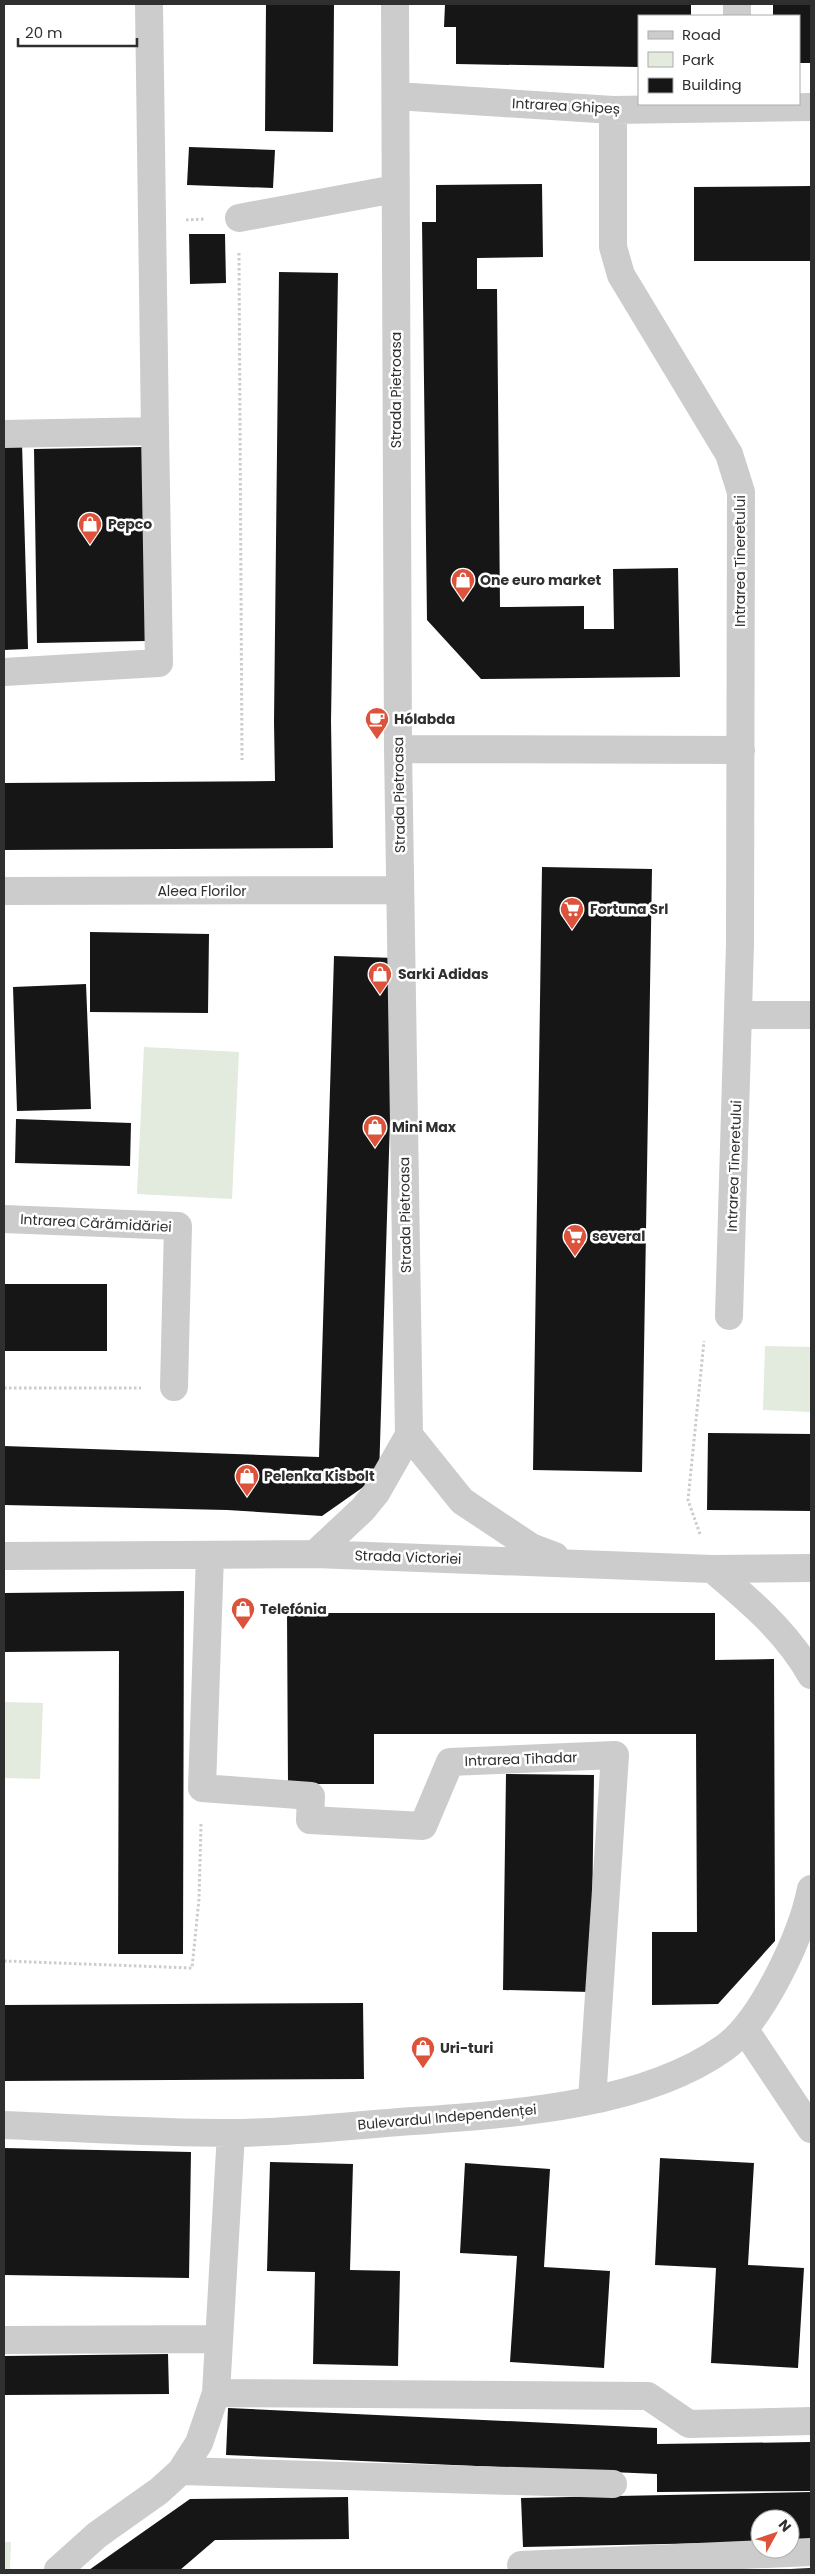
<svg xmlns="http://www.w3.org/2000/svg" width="815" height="2574" font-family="Poppins,sans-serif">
<rect width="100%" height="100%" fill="#fff"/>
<path fill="#e2ebdd" d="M144 1047 239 1052 232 1199 137 1194Z
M765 1346 811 1347V1412L763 1410Z
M4 1702 43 1703 40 1779 4 1778Z
M4 2542H11L10 2570H4Z"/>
<path fill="#161616" d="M266 4H334L333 132 265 131Z
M445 4H691V16H639V67L456 64V27H444Z
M773 4H811V63H799V16H773Z
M189 147 275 150 273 188 187 185Z
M542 184 543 257 477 258V289H497L500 607 584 606V629H614L613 569 678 568 680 677 481 679 427 620 422 222H436V185Z
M811 186V261H694V187Z
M189 234H225L226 283 190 284Z
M279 272 338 273 331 721 333 848 4 850V783L275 781 274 722Z
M4 443H22L28 649 4 650Z
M143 447 146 641 37 643 34 449Z
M542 867 652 869 642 1472 533 1470Z
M90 932 209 934 208 1013 90 1012Z
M334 956 395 958 379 1476 322 1516 227 1510 4 1505V1446L319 1457Z
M86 984 91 1109 17 1111 13 987Z
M16 1119 131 1123 130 1166 15 1163Z
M4 1284H107V1351H4Z
M708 1433 811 1434V1511L707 1510Z
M184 1591 183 1954H118L119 1651 4 1652V1593Z
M287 1613H715V1660L774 1659 775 1941 718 2004 652 2005V1932H697L696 1734H374V1784H288Z
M506 1774 594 1775 591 1992 503 1990Z
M363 2003 364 2079 4 2081V2005Z
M4 2148 191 2152 189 2278 4 2275Z
M660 2158 754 2163 748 2265 804 2268 798 2368 711 2363 716 2268 655 2265Z
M270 2162 353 2164 350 2270 400 2271 398 2366 313 2364 315 2272 267 2271Z
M465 2163 550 2169 544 2267 610 2271 604 2368 510 2362 517 2256 460 2253Z
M168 2354 169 2394 4 2395V2356Z
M228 2408 657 2428V2444L811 2442V2491L657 2492V2474L226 2455Z
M811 2492V2541H790V2519H760V2542L523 2547 521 2498Z
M348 2497 349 2539 215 2540 180 2570H89L190 2499Z
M811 2568V2570H791V2569Z"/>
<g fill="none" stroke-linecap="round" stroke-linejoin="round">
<path stroke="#ccc" stroke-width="3" stroke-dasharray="2.5 2.5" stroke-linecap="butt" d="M186 220 205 219
M239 253 242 760
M4 1388H141
M700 1534 688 1500 704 1341
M4 1961 192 1968 199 1899 201 1824"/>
<path stroke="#ccc" stroke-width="28" d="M737 16V4
M396 96 613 110 811 107
M613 110V247L621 275 729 454 741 492 740 944 729 1316
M239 218 395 189
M4 434 155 431 149 4
M4 672 159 663 155 431
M398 749 741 750
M4 891 400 890
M739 1015H811
M4 1219 178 1226 174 1387
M409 1435 462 1501 531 1547 555 1556
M315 1554 363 1509 376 1493 409 1435 398 749 395 4
M210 1555 202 1788 311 1796 310 1820 423 1826 450 1762 615 1755 592 2100
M4 1556 315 1554 712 1569 811 1568
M712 1569C749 1600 787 1632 811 1675
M745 2030 811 2129
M4 2125C79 2128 154 2133 230 2133 291 2133 353 2125 414 2121 511 2114 643 2106 724 2048 762 2021 802 1935 811 1889
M4 2340 218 2339
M216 2393 648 2396 689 2424 811 2421
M181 2471 613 2484
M521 2565 811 2552
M58 2570 97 2535 159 2491 181 2471 199 2443 216 2393 231 2133"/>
</g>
<defs>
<g id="shop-pin" transform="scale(1.25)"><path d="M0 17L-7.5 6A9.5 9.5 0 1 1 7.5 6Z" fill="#dd523a" stroke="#fff"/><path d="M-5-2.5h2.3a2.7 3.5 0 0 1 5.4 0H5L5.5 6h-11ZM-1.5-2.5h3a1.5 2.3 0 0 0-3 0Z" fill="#fff"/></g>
<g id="cafe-pin" transform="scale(1.25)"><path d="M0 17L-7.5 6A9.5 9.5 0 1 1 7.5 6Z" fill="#dd523a" stroke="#fff"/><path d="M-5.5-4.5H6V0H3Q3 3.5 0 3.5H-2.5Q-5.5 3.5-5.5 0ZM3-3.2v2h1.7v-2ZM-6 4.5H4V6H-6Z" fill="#fff"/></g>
<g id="supermarket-pin" transform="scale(1.25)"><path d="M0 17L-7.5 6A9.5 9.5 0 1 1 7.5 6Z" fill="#dd523a" stroke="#fff"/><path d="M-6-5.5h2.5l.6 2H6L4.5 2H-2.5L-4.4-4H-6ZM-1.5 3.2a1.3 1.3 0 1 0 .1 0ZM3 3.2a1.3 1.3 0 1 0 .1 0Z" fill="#fff"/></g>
</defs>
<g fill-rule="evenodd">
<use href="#shop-pin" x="90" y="524"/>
<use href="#shop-pin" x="463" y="580"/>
<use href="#cafe-pin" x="377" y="719"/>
<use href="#supermarket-pin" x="572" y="909"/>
<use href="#shop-pin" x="380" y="974"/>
<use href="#shop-pin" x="375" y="1127"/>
<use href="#supermarket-pin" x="575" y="1236"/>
<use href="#shop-pin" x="247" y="1476"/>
<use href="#shop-pin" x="243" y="1609"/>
<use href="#shop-pin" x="423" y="2048"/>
</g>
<g text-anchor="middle" stroke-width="5" stroke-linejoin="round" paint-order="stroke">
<g font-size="14" fill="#2f2f2f" stroke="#fff">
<text transform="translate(566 106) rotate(3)" y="5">Intrarea Ghipeș</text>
<text transform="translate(396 390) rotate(-90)" y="5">Strada Pietroasa</text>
<text transform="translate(740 561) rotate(-90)" y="5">Intrarea Tineretului</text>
<text transform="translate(399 795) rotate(-91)" y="5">Strada Pietroasa</text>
<text x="202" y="896">Aleea Florilor</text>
<text transform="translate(734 1166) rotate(-88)" y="5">Intrarea Tineretului</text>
<text transform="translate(405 1215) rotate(-91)" y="5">Strada Pietroasa</text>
<text transform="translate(96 1223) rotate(3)" y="5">Intrarea Cărămidăriei</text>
<text transform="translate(408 1557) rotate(2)" y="5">Strada Victoriei</text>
<text transform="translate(521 1759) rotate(-2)" y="5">Intrarea Tihadar</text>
<text transform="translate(447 2117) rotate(-5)" y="5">Bulevardul Independenței</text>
</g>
<g font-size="14" font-weight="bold" fill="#2f2f2f" stroke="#fff" text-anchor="start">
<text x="108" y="529">Pepco</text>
<text x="480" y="585">One euro market</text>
<text x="394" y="724">Hólabda</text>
<text x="590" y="914">Fortuna Srl</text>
<text x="398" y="979">Sarki Adidas</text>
<text x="392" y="1132">Mini Max</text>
<text x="592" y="1241">several</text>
<text x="264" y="1481">Pelenka Kisbolt</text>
<text x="260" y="1614">Telefónia</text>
<text x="440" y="2053">Uri-turi</text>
</g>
</g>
<rect width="815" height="2574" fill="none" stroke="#2f2f2f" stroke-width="10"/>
<rect x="638" y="15" width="162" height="90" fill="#ffffff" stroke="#acacac"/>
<rect x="648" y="31" width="25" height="8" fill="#cccccc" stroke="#acacac"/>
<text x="682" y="40" font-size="15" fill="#2f2f2f">Road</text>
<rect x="648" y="52" width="25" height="15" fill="#e2ebdd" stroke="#acacac"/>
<text x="682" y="65" font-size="15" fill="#2f2f2f">Park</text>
<rect x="648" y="78" width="25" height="15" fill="#161616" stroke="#acacac"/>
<text x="682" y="90" font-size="15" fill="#2f2f2f">Building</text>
<g transform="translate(775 2534) rotate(50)"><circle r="24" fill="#ffffff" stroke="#acacac"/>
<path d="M0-4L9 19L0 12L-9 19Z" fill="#dd523a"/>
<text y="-8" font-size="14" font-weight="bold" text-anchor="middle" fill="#2f2f2f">N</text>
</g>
<path d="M18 38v8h119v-8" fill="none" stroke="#2f2f2f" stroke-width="2.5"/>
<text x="25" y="38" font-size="15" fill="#2f2f2f" stroke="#ffffff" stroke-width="4" paint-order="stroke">20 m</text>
</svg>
